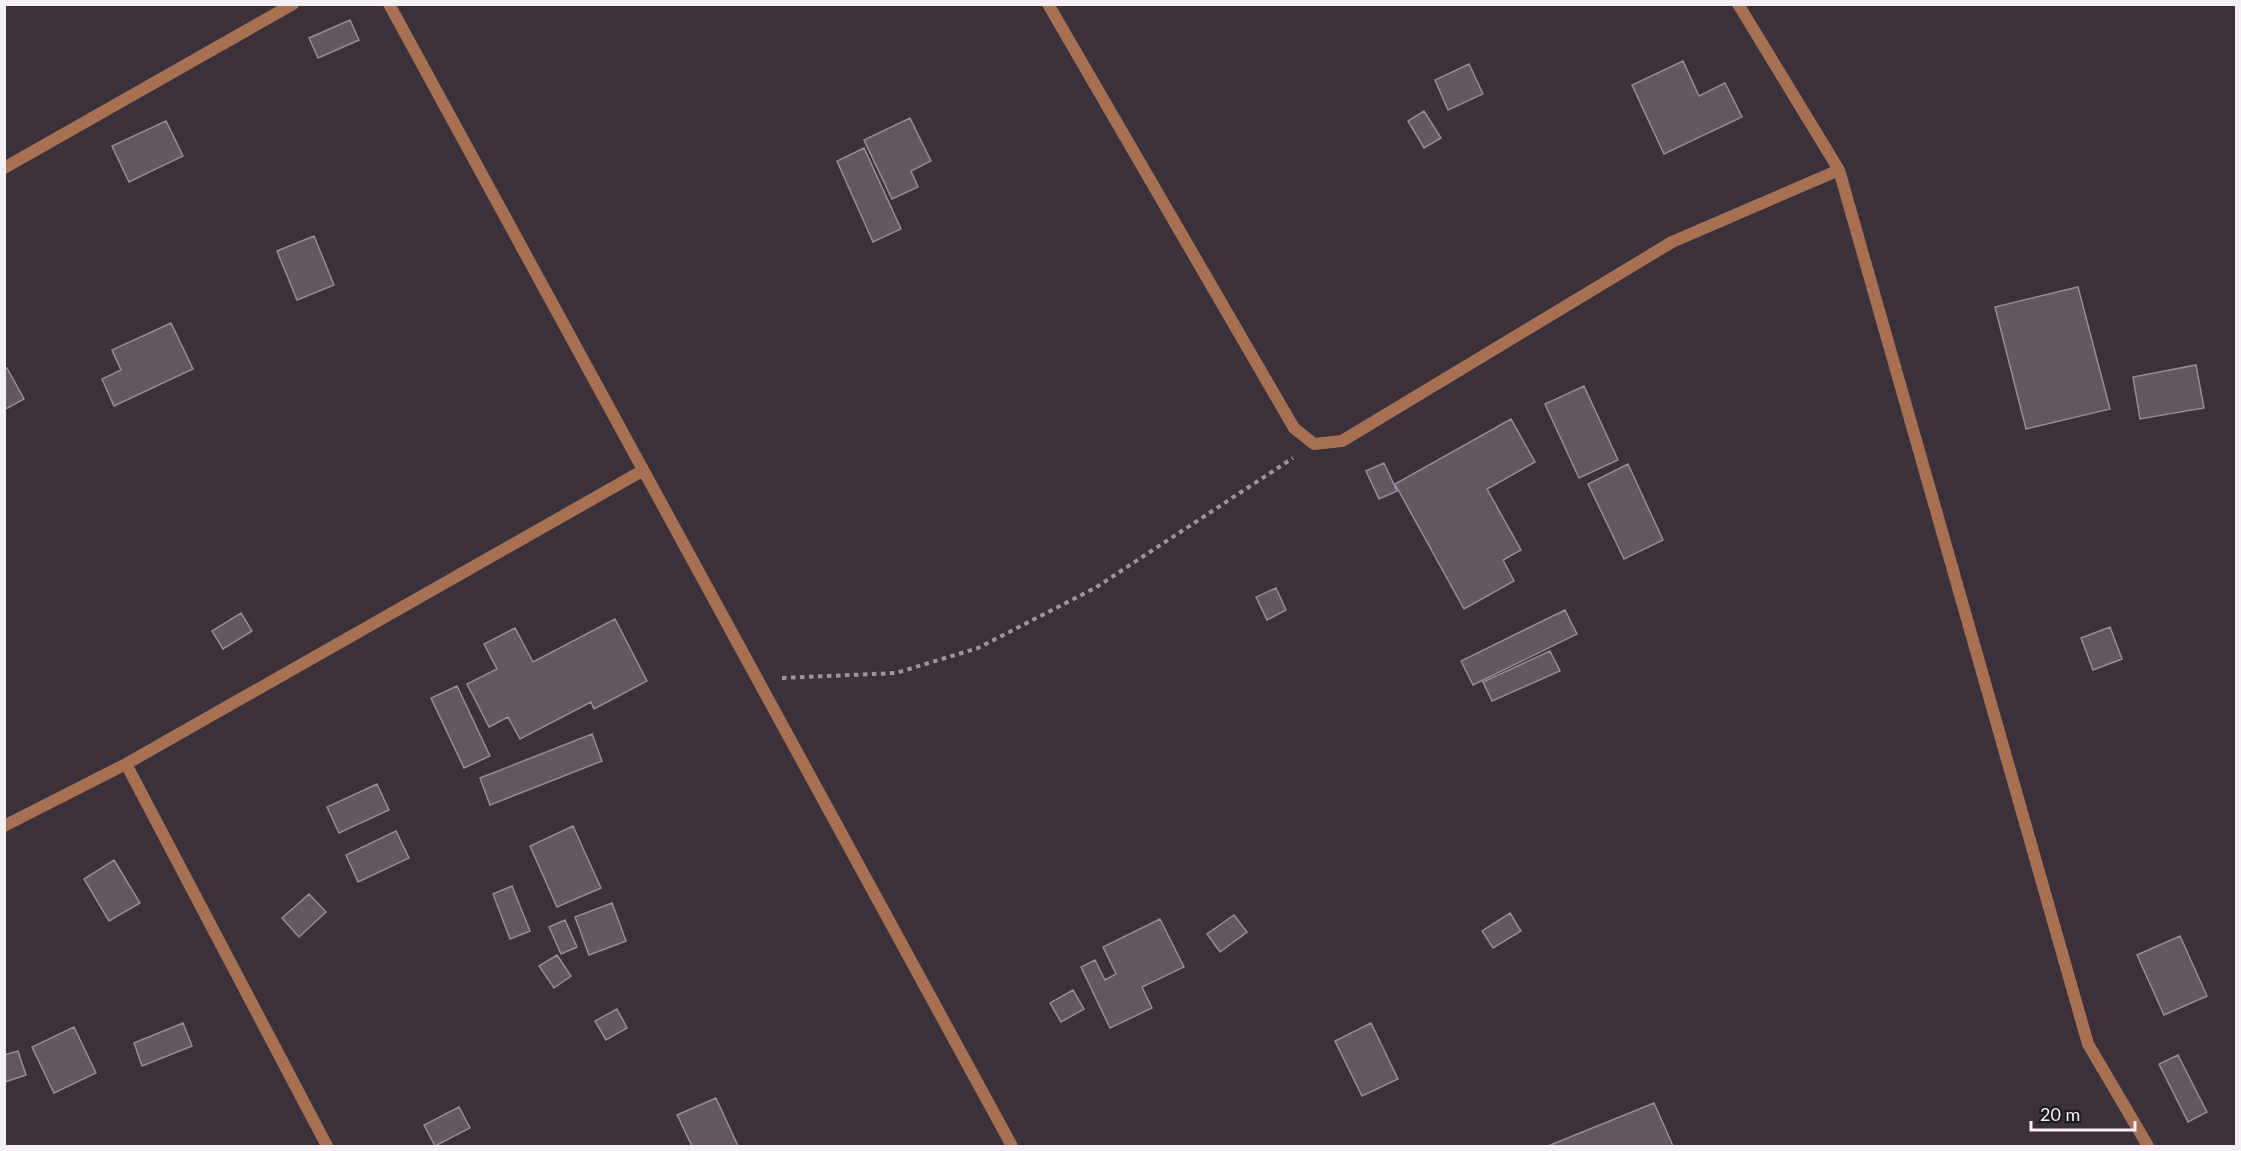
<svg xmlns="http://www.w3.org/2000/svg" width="2241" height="1151" font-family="Lato,sans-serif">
<rect width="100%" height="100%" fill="#3a313a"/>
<path fill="#615761" stroke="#968b96" stroke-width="1.5" d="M350 20 359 40 318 58 309 38Z
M1683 61 1699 96 1725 83 1742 117 1664 154 1632 85Z
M1469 64 1483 94 1448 110 1435 80Z
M1424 111 1441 138 1424 148 1408 121Z
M910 118 931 161 911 171 918 187 892 199 864 140Z
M166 121 183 156 129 182 112 146Z
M864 148 901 229 873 242 837 161Z
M314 236 334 285 297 300 277 251Z
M2078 287 2110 409 2026 429 1995 307Z
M171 323 193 369 114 406 102 379 121 370 112 350Z
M2196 365 2204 408 2140 419 2133 377Z
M7 368 24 399 4 410V370Z
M1584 386 1618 460 1579 478 1545 404Z
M1511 419 1535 462 1487 489 1521 550 1503 560 1514 581 1464 609 1395 484Z
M1384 463 1397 491 1379 499 1366 471Z
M1628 464 1663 540 1624 559 1588 484Z
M1276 588 1286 610 1267 620 1256 597Z
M1565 610 1577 634 1473 685 1461 661Z
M241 613 252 631 223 649 212 631Z
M615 619 647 681 594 709 591 702 520 739 508 717 489 727 467 684 497 669 484 644 515 628 533 662Z
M2110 627 2122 659 2093 670 2081 638Z
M1550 651 1560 671 1492 701 1483 682Z
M457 686 490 756 464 768 431 698Z
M592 734 602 761 490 805 480 778Z
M377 784 389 810 339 833 327 807Z
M573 826 601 888 557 907 530 846Z
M396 831 409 858 358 882 346 855Z
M114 860 140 903 109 921 84 879Z
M512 886 530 931 510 939 493 894Z
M309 894 326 912 299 937 282 918Z
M612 903 626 941 589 955 575 917Z
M1510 913 1521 931 1493 948 1482 931Z
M1234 915 1247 932 1220 952 1207 934Z
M1160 919 1184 967 1142 987 1152 1008 1110 1028 1081 967 1095 960 1105 980 1116 974 1103 947Z
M565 920 577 947 561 954 549 927Z
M2180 936 2207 996 2164 1015 2137 955Z
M557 955 571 976 554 988 539 966Z
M1073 990 1084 1009 1061 1022 1050 1003Z
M617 1009 627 1028 606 1040 595 1021Z
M183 1023 192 1046 142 1066 134 1043Z
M1371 1023 1398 1079 1362 1096 1335 1041Z
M74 1027 96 1073 54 1093 32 1047Z
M18 1051 26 1075 5 1082 4 1055Z
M2178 1055 2207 1112 2188 1122 2159 1064Z
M716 1098 738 1146H692L677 1115Z
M1654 1103 1673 1146H1548Z
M459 1107 470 1128 435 1146 424 1125Z"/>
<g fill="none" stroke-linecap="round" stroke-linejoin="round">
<path stroke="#9d959d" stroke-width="4" stroke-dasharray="4.5 4.5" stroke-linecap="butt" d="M782 678 896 673 978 648 1095 588 1293 458"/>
<path stroke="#a77053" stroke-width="12" d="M389 4 1012 1146
M1048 4 1294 428 1314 444 1342 441 1672 242 1839 170
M1738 4 1839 170 2088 1044 2148 1146
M4 168 293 4
M126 764 327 1146
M4 826 126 764 642 471"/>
</g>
<rect width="2241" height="1151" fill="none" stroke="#f6f0f6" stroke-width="12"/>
<path d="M2031 1121v9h104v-9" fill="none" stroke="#f6f0f6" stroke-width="3"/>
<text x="2040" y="1121" font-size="18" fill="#f6f0f6" stroke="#1f1b1f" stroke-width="4.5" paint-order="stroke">20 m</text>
</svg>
